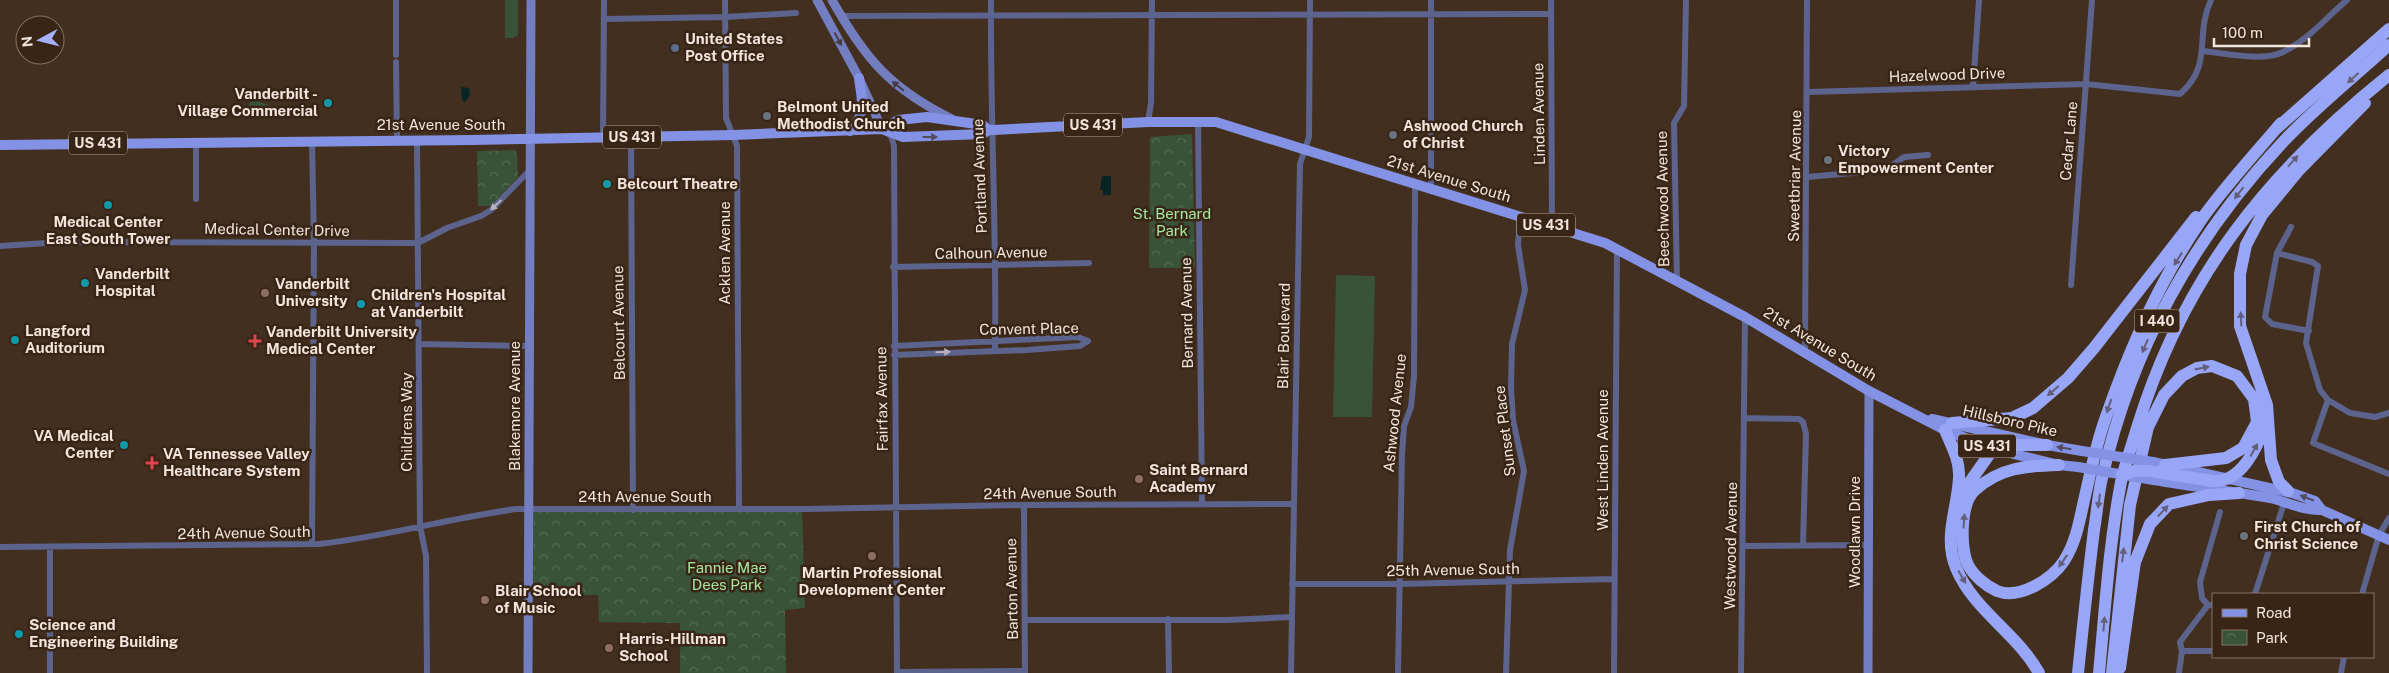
<svg xmlns="http://www.w3.org/2000/svg" width="2389" height="673" font-family="'Public Sans',sans-serif">
<defs>
<pattern id="park-crowns" width="20" height="18" patternUnits="userSpaceOnUse" patternTransform="scale(1.25)"><rect width="20" height="18" fill="#385337"/><path d="M2 6a3 3 0 1 1 6 0M12 15a3 3 0 1 1 6 0" fill="none" stroke="#556c53"/></pattern>
</defs>
<rect width="100%" height="100%" fill="#432f20"/>
<path fill="#385337" d="M505 0H518V35L513 38H505Z
M251 99 272 106 268 118 247 111Z
M1336 275 1375 276 1372 417H1333Z"/>
<path fill="url(#park-crowns)" d="M1192 134 1195 268H1149L1150 137Z
M515 150 517 154 518 177 491 206H478L477 151Z
M528 509H802L805 608 785 610 786 673H680V623L599 622 598 595H528Z"/>
<path fill="#072525" d="M461 87 469 88 470 95 465 102 462 100Z
M1102 176H1111V195H1103V190H1100Z"/>
<g fill="none" stroke-linecap="round" stroke-linejoin="round">
<path stroke="#5c648d" stroke-width="6" d="M396 0V55
M725 0 726 118 737 146 739 509
M991 0C990 117 997 234 995 351
M1431 0V190
M1551 0 1552 227
M841 16 1550 14
M604 19 725 17 796 13
M2202 51C2224 53 2264 62 2283 52 2308 40 2326 18 2347 0
M396 62 397 140
M1973 86 1979 0
M1808 92 2086 84 2180 94C2214 64 2194 36 2211 0
M1198 121 1202 504
M1148 122 1151 103 1152 0
M886 132 891 136 894 146 897 673
M603 137 604 0
M631 137 633 510
M417 140 420 526 426 556 427 673
M1807 177 1886 170 1904 157 1928 155
M196 199V143
M2291 227 2277 253 2265 317 2272 324 2309 331
M0 246 62 242 418 243 447 228 481 216 491 210 530 170
M2277 253 2312 262 2318 266 2306 343 2320 390 2328 400 2350 413 2375 417 2389 413
M893 267 1089 263
M1677 280 1674 123 1684 106 1686 0
M2071 285 2092 0
M419 344 529 346
M894 346 1078 337 1088 341
M1805 353 1807 0
M894 355 1027 350 1080 346 1088 341
M2328 400 2313 443 2389 474
M1744 418 1799 419 1803 422 1806 434 1803 545
M1024 505 1025 673
M312 544 314 242 312 140
M1743 546 1868 545
M0 547 319 544C385 537 449 518 516 509H807L1024 505 1294 504
M1292 584H1399L1615 579
M2255 594 2285 500
M2362 594 2379 535 2389 518
M2213 605H2208L2202 598 2200 582 2220 512
M1168 619 1169 673
M1025 620H1227L1291 617
M2182 651H2213
M897 672 1025 671
M50 673V547
M1291 673 1300 164 1309 137 1310 0
M1398 673 1402 454 1404 426 1411 407 1414 376 1415 185
M1506 673 1510 550 1524 471 1513 420 1511 387 1512 344 1525 290 1518 245 1520 217
M1614 673 1617 248
M1741 673 1745 317
M2179 673 2182 651 2180 642 2208 605
M2341 673 2344 657"/>
<path stroke="#727ebf" stroke-width="9" d="M817 0 859 78 882 129
M832 0C865 59 891 89 952 119
M528 673 531 0
M1868 673 1869 391"/>
<path stroke="#8392e5" stroke-width="10" d="M882 129 903 137 983 134 988 130
M850 131C867 113 862 101 859 78
M0 145 473 140 734 135 882 129 898 120 927 117 983 125 988 130H993L1148 122H1216L1605 243 1745 317 1869 391 1945 430 1993 449 2059 465 2078 467
M1932 419 2047 445 2082 451
M2153 462 2292 493 2315 501 2322 510
M2148 479C2189 486 2230 491 2270 498 2287 502 2304 511 2322 510L2389 540"/>
<path stroke="#97a6f6" stroke-width="12" d="M2277 128 2389 29
M1952 423 2012 418 2033 408 2068 378 2094 348 2196 217
M1945 430C1951 445 1960 460 1959 477 1958 508 1943 536 1956 568 1974 611 2017 633 2039 673
M2059 465C2026 466 2001 467 1975 490 1960 503 1960 549 1968 565 1974 576 1986 586 1997 591 2020 600 2052 579 2064 561 2075 544 2079 524 2083 505 2090 475 2096 443 2107 414 2131 345 2160 280 2201 220 2225 186 2254 155 2281 123
M2150 471 2213 481C2241 483 2258 447 2265 424
M2288 491 2279 482 2271 460 2267 405 2240 326V274L2246 245 2262 215 2299 170 2365 103
M1960 496 1993 449 2003 445H2047
M2120 668 2135 562 2150 524 2169 504 2209 495 2239 493
M2078 673C2083 625 2088 578 2094 530 2097 513 2098 495 2102 478 2132 348 2192 239 2283 142 2316 107 2354 77 2389 45
M2099 673C2105 609 2109 545 2121 482 2125 464 2132 445 2137 428 2183 277 2268 172 2389 75
M2112 673 2130 505 2148 427 2164 395 2182 376 2197 368 2212 366 2237 376 2254 399 2257 422 2243 448 2226 458 2165 465"/>
<path stroke="#8392e5" stroke-width="10" d="M2082 451 2153 462
M2078 467 2148 479"/>
<path stroke="#97a6f6" stroke-width="12" d="M2122 475 2134 471H2150"/>
</g>
<defs><path id="oneway-solid" d="M-6-.8H1V-3.2L6.5 0L1 3.2V.8H-6Z" transform="scale(1.25)"/></defs>
<g fill="#473b40">
<use href="#oneway-solid" transform="translate(838 39) rotate(62)"/>
<use href="#oneway-solid" transform="translate(898 86) rotate(-141)"/>
</g>
<g fill="#635f7b">
<use href="#oneway-solid" transform="translate(2353 78) rotate(138)"/>
<use href="#oneway-solid" transform="translate(2293 161) rotate(-48)"/>
<use href="#oneway-solid" transform="translate(2239 193) rotate(128)"/>
<use href="#oneway-solid" transform="translate(2178 259) rotate(122)"/>
<use href="#oneway-solid" transform="translate(2241 319) rotate(-93)"/>
<use href="#oneway-solid" transform="translate(2145 346) rotate(113)"/>
<use href="#oneway-solid" transform="translate(2202 368) rotate(-11)"/>
<use href="#oneway-solid" transform="translate(2053 391) rotate(139)"/>
<use href="#oneway-solid" transform="translate(2109 406) rotate(109)"/>
<use href="#oneway-solid" transform="translate(2254 450) rotate(-61)"/>
<use href="#oneway-solid" transform="translate(2099 501) rotate(98)"/>
<use href="#oneway-solid" transform="translate(2163 511) rotate(-47)"/>
<use href="#oneway-solid" transform="translate(1964 521) rotate(-86)"/>
<use href="#oneway-solid" transform="translate(2123 555) rotate(-83)"/>
<use href="#oneway-solid" transform="translate(2063 561) rotate(125)"/>
<use href="#oneway-solid" transform="translate(1962 577) rotate(60)"/>
<use href="#oneway-solid" transform="translate(2104 624) rotate(-85)"/>
</g>
<g fill="#534b5e">
<use href="#oneway-solid" transform="translate(930 137)"/>
<use href="#oneway-solid" transform="translate(2064 448) rotate(-171)"/>
<use href="#oneway-solid" transform="translate(2307 498) rotate(-159)"/>
</g>
<g fill="#b7b1bc">
<use href="#oneway-solid" transform="translate(496 205) rotate(137)"/>
<use href="#oneway-solid" transform="translate(943 352) rotate(-1)"/>
</g>
<circle fill="#5c6f8a" stroke="#392516" stroke-width="2" cx="675" cy="48" r="5"/>
<g fill="#0f9aa8" stroke="#392516" stroke-width="2">
<circle cx="328" cy="103" r="5"/>
<circle cx="607" cy="184" r="5"/>
<circle cx="108" cy="205" r="5"/>
<circle cx="85" cy="283" r="5"/>
<circle cx="361" cy="304" r="5"/>
<circle cx="15" cy="340" r="5"/>
<circle cx="124" cy="445" r="5"/>
<circle cx="19" cy="634" r="5"/>
</g>
<g fill="#6b7280" stroke="#392516" stroke-width="2">
<circle cx="767" cy="116" r="5"/>
<circle cx="1393" cy="135" r="5"/>
<circle cx="1828" cy="160" r="5"/>
<circle cx="2244" cy="536" r="5"/>
</g>
<g fill="#8d6e63" stroke="#392516" stroke-width="2">
<circle cx="265" cy="293" r="5"/>
<circle cx="1139" cy="479" r="5"/>
<circle cx="872" cy="556" r="5"/>
<circle cx="485" cy="600" r="5"/>
<circle cx="609" cy="648" r="5"/>
</g>
<g fill="#e0444e" stroke="#392516" stroke-width="2">
<path d="M252.5 333.5h5v5h5v5h-5v5h-5v-5h-5v-5h5z"/>
<path d="M149.5 455.5h5v5h5v5h-5v5h-5v-5h-5v-5h5z"/>
</g>
<g text-anchor="middle" stroke-width="5" stroke-linejoin="round" paint-order="stroke">
<g fill="#392516" stroke="#bbaba1" stroke-width="1">
<rect x="1064" y="113.5" width="58" height="23" rx="4"/>
<rect x="603" y="125.5" width="58" height="23" rx="4"/>
<rect x="69" y="131.5" width="58" height="23" rx="4"/>
<rect x="1517" y="213.5" width="58" height="23" rx="4"/>
<rect x="2134.5" y="309.5" width="45" height="23" rx="4"/>
<rect x="1958" y="434.5" width="58" height="23" rx="4"/>
</g>
<g font-size="14" font-weight="bold" fill="#f3e5dc">
<text x="1093" y="130">US 431</text>
<text x="632" y="142">US 431</text>
<text x="98" y="148">US 431</text>
<text x="1546" y="230">US 431</text>
<text x="2157" y="326">I 440</text>
<text x="1987" y="451">US 431</text>
</g>
<g font-size="15" font-weight="bold" fill="#f3e5dc" stroke="#392516" text-anchor="start">
<text x="685" y="44">United States<tspan x="685" dy="17">Post Office</tspan></text>
<text x="318" y="99" text-anchor="end">Vanderbilt -<tspan x="318" dy="17">Village Commercial</tspan></text>
<text x="777" y="112">Belmont United<tspan x="777" dy="17">Methodist Church</tspan></text>
<text x="1403" y="131">Ashwood Church<tspan x="1403" dy="17">of Christ</tspan></text>
<text x="1838" y="156">Victory<tspan x="1838" dy="17">Empowerment Center</tspan></text>
<text x="617" y="189">Belcourt Theatre</text>
<text x="108" y="227" text-anchor="middle">Medical Center<tspan x="108" dy="17">East South Tower</tspan></text>
<text x="95" y="279">Vanderbilt<tspan x="95" dy="17">Hospital</tspan></text>
<text x="275" y="289">Vanderbilt<tspan x="275" dy="17">University</tspan></text>
<text x="371" y="300">Children's Hospital<tspan x="371" dy="17">at Vanderbilt</tspan></text>
<text x="25" y="336">Langford<tspan x="25" dy="17">Auditorium</tspan></text>
<text x="266" y="337">Vanderbilt University<tspan x="266" dy="17">Medical Center</tspan></text>
<text x="114" y="441" text-anchor="end">VA Medical<tspan x="114" dy="17">Center</tspan></text>
<text x="163" y="459">VA Tennessee Valley<tspan x="163" dy="17">Healthcare System</tspan></text>
<text x="1149" y="475">Saint Bernard<tspan x="1149" dy="17">Academy</tspan></text>
<text x="2254" y="532">First Church of<tspan x="2254" dy="17">Christ Science</tspan></text>
<text x="872" y="578" text-anchor="middle">Martin Professional<tspan x="872" dy="17">Development Center</tspan></text>
<text x="495" y="596">Blair School<tspan x="495" dy="17">of Music</tspan></text>
<text x="29" y="630">Science and<tspan x="29" dy="17">Engineering Building</tspan></text>
<text x="619" y="644">Harris-Hillman<tspan x="619" dy="17">School</tspan></text>
</g>
<g font-size="15" fill="#f3e5dc" stroke="#392516">
<text transform="translate(1947 75) rotate(-2)" y="5">Hazelwood Drive</text>
<text transform="translate(1539 114) rotate(-91)" y="5">Linden Avenue</text>
<text x="441" y="130">21st Avenue South</text>
<text transform="translate(2069 141) rotate(-85)" y="5">Cedar Lane</text>
<text transform="translate(980 176) rotate(-92)" y="5">Portland Avenue</text>
<text transform="translate(1795 176) rotate(-89)" y="5">Sweetbriar Avenue</text>
<text transform="translate(1449 179) rotate(17)" y="5">21st Avenue South</text>
<text transform="translate(1663 199) rotate(-91)" y="5">Beechwood Avenue</text>
<text transform="translate(277 230) rotate(1)" y="5">Medical Center Drive</text>
<text transform="translate(725 253) rotate(-90)" y="5">Acklen Avenue</text>
<text transform="translate(991 253) rotate(-1)" y="5">Calhoun Avenue</text>
<text transform="translate(1187 313) rotate(-91)" y="5">Bernard Avenue</text>
<text transform="translate(619 323) rotate(-91)" y="5">Belcourt Avenue</text>
<text transform="translate(1029 329) rotate(-1)" y="5">Convent Place</text>
<text transform="translate(1284 336) rotate(-89)" y="5">Blair Boulevard</text>
<text transform="translate(1820 344) rotate(31)" y="5">21st Avenue South</text>
<text transform="translate(882 399) rotate(-91)" y="5">Fairfax Avenue</text>
<text transform="translate(515 406) rotate(-90)" y="5">Blakemore Avenue</text>
<text transform="translate(1395 413) rotate(-84)" y="5">Ashwood Avenue</text>
<text transform="translate(2010 421) rotate(13)" y="5">Hillsboro Pike</text>
<text transform="translate(407 422) rotate(-90)" y="5">Childrens Way</text>
<text transform="translate(1505 431) rotate(-97)" y="5">Sunset Place</text>
<text transform="translate(1603 460) rotate(-90)" y="5">West Linden Avenue</text>
<text transform="translate(1050 493) rotate(-1)" y="5">24th Avenue South</text>
<text x="645" y="502">24th Avenue South</text>
<text transform="translate(1855 532) rotate(-90)" y="5">Woodlawn Drive</text>
<text transform="translate(244 533) rotate(-1)" y="5">24th Avenue South</text>
<text transform="translate(1731 546) rotate(-89)" y="5">Westwood Avenue</text>
<text transform="translate(1453 570) rotate(-1)" y="5">25th Avenue South</text>
<text transform="translate(1012 589) rotate(-91)" y="5">Barton Avenue</text>
</g>
<g font-size="15" fill="#a6e7a1" stroke="#392516">
<text x="1172" y="219">St. Bernard<tspan x="1172" dy="17">Park</tspan></text>
<text x="727" y="573">Fannie Mae<tspan x="727" dy="17">Dees Park</tspan></text>
</g>
</g>
<rect x="2212" y="593" width="162" height="65" fill="#392516" stroke="#837265"/>
<rect x="2222" y="609" width="25" height="8" fill="#8392e5" stroke="#837265"/>
<text x="2256" y="618" font-size="15" fill="#f3e5dc">Road</text>
<rect x="2222" y="630" width="25" height="15" fill="url(#park-crowns)" stroke="#837265"/>
<text x="2256" y="643" font-size="15" fill="#f3e5dc">Park</text>
<g transform="translate(40 40) rotate(263)"><circle r="24" fill="#392516" stroke="#837265"/>
<path d="M0-4L9 19L0 12L-9 19Z" fill="#a6b1fc"/>
<text y="-8" font-size="14" font-weight="bold" text-anchor="middle" fill="#f3e5dc">N</text>
</g>
<path d="M2214 38v8h95v-8" fill="none" stroke="#f3e5dc" stroke-width="2.5"/>
<text x="2222" y="38" font-size="15" fill="#f3e5dc" stroke="#392516" stroke-width="4" paint-order="stroke">100 m</text>
</svg>
